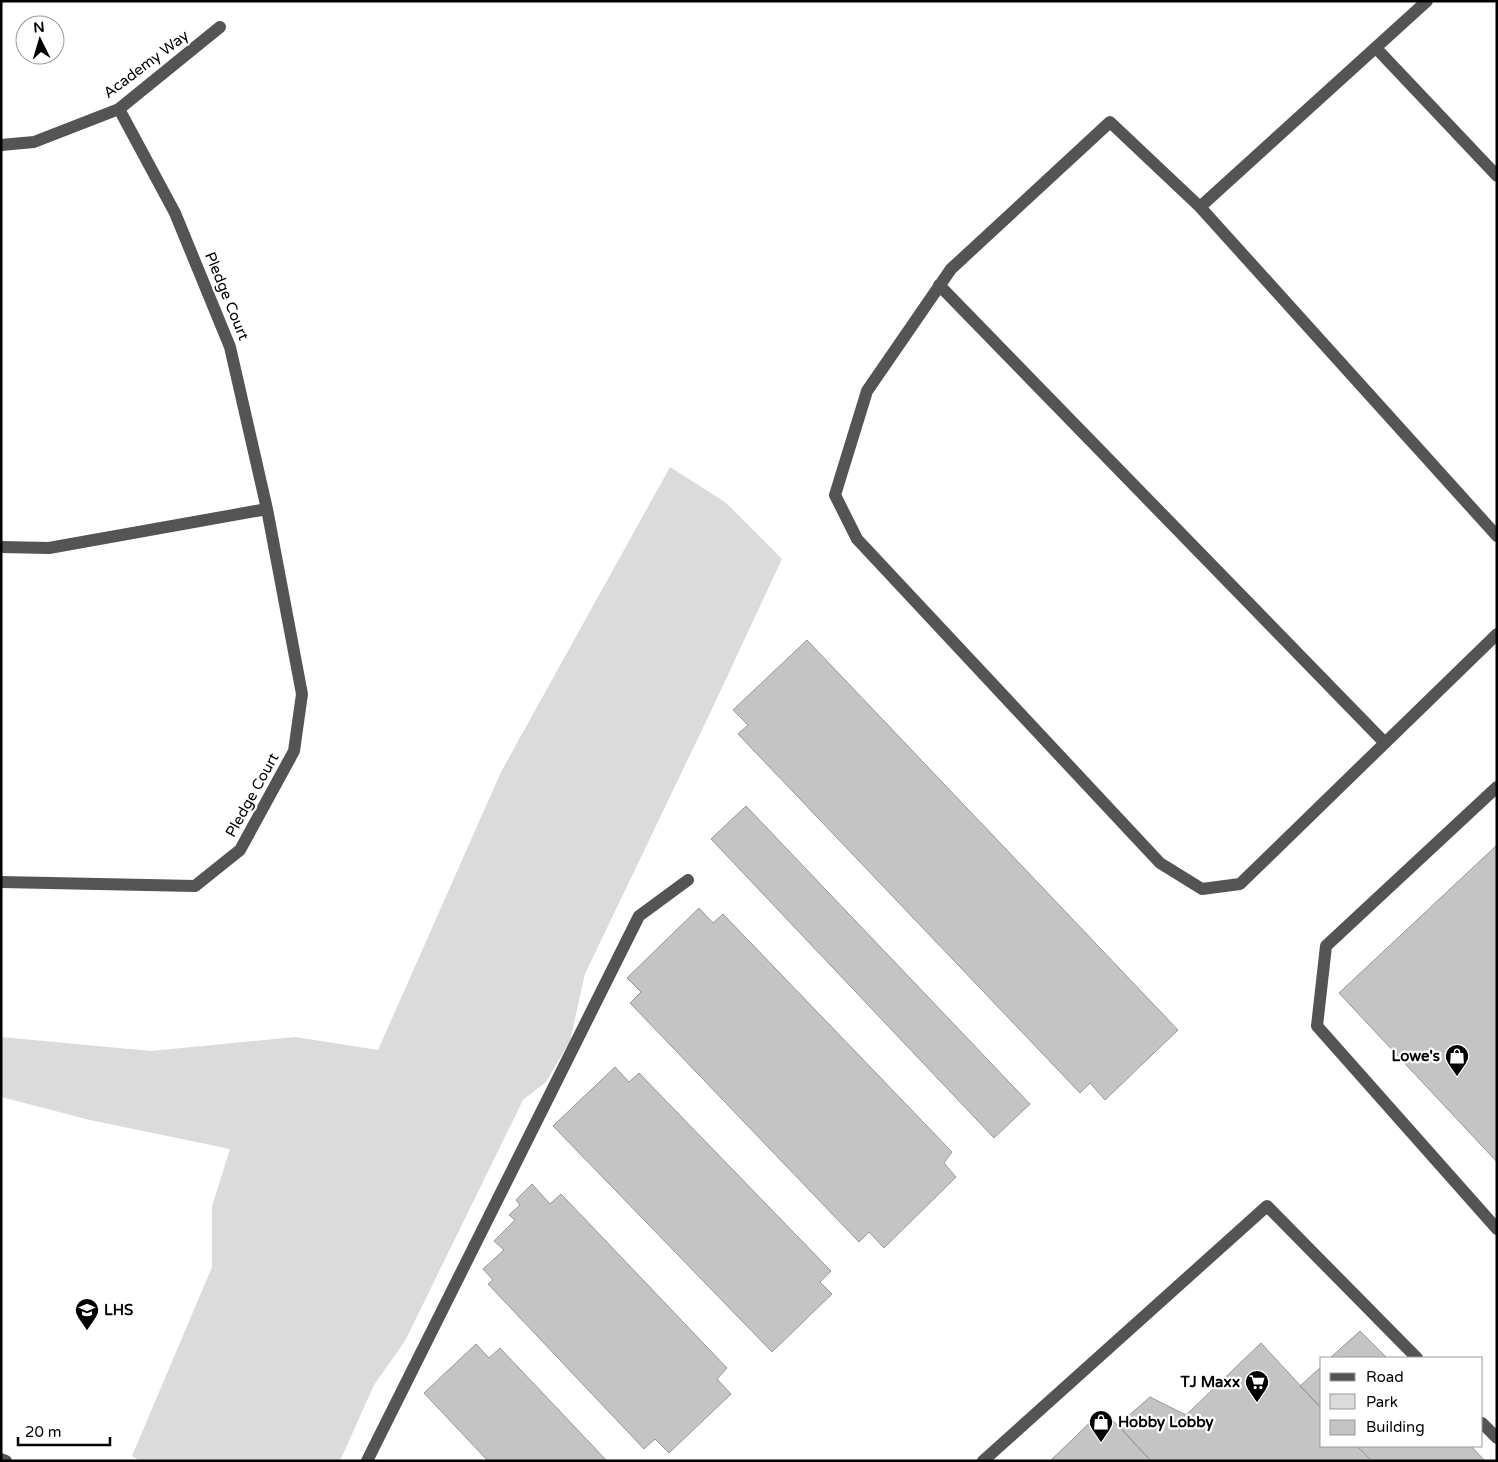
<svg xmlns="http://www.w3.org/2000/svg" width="1498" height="1462" font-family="'Varela Round',sans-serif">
<rect width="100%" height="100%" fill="#fff"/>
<path fill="#dbdbdb" d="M670 467 725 502 782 559 712 709 585 974 570 1041 546 1082 523 1100 405 1341 374 1385 340 1461H140L132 1456 212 1267V1206L230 1149 90 1120 1 1097V1037L151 1051 295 1037 378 1050 501 772Z"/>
<path fill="#c4c4c4" stroke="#989898" d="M807 640 1178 1030 1105 1100 1090 1083 1080 1093 738 734 748 725 733 710Z
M746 806 1030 1104 994 1138 711 839Z
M1497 845V1162L1339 993Z
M699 908 713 923 723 914 952 1152 944 1163 956 1177 884 1248 869 1232 859 1242 630 1003 641 992 627 978Z
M615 1067 629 1082 639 1073 831 1271 820 1282 832 1294 772 1352 553 1126Z
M532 1184 550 1204 561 1194 727 1368 717 1379 731 1394 669 1453 655 1439 644 1449 488 1284 493 1280 483 1269 504 1250 494 1241 515 1220 509 1215 520 1205 516 1200Z
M1360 1331 1387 1358H1330Z
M1261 1343 1322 1409V1446H1357L1372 1461H1151L1118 1425 1150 1397 1186 1415Z
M476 1344 489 1358 500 1348 607 1461H488L424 1393Z
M1322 1366V1409L1300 1386Z
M1103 1410 1151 1461H1050Z
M1357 1446H1471L1485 1461H1372Z"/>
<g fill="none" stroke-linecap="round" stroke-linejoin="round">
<path stroke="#545454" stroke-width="12" d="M1427 1 1200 207 1110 122 951 269 867 391 835 495 857 539 1160 863 1202 889 1240 884 1497 634
M1376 48 1497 176
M1 145 34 142 119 109 220 27
M1200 207 1497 536
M939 285 1385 743
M1 547 49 548 267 509
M1497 787 1326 946 1317 1026 1497 1229
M1 882 195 886 240 850 294 751 302 694 267 509 230 347 175 213 119 109
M1482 1423 1497 1438
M1 1459 6 1461
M367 1461 639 916 688 880
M983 1461 1267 1206 1417 1358"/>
</g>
<defs>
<g id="shop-pin" transform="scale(1.25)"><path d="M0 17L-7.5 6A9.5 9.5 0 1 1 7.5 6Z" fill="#000" stroke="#fff"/><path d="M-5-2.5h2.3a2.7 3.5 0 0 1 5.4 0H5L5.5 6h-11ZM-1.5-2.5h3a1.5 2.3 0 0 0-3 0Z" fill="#fff"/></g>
<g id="school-pin" transform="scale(1.25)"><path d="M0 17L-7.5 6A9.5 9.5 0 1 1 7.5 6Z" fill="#000" stroke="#fff"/><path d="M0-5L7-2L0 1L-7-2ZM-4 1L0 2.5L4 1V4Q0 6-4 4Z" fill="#fff"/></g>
<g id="supermarket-pin" transform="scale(1.25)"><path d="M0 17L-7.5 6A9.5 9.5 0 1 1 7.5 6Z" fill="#000" stroke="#fff"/><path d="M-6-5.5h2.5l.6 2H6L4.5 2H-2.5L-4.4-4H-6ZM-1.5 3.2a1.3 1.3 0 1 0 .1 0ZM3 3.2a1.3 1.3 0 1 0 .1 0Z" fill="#fff"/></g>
</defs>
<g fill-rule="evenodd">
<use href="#shop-pin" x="1457" y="1056"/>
<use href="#school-pin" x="87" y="1310"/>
<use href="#supermarket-pin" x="1257" y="1382"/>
<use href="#shop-pin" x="1101" y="1422"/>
</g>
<g text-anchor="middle" stroke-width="4.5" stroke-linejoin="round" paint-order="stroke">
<g font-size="15" fill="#000" stroke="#fff">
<text transform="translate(146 64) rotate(-37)" y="5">Academy Way</text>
<text transform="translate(227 296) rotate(68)" y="5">Pledge Court</text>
<text transform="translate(252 795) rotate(-61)" y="5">Pledge Court</text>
</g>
<g font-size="15" font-weight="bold" fill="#000" stroke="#fff" text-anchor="end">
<text x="1440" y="1061">Lowe's</text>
<text x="104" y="1315" text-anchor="start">LHS</text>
<text x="1240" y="1387">TJ Maxx</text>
<text x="1118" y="1427" text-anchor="start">Hobby Lobby</text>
</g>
</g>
<rect width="1498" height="1462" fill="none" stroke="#000000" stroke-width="5"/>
<rect x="1320" y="1357" width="162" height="90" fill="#ffffff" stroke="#999999"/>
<rect x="1330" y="1373" width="25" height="8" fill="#545454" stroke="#999999"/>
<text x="1366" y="1382" font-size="15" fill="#000000">Road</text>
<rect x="1330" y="1394" width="25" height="15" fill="#dbdbdb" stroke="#999999"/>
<text x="1366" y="1407" font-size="15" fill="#000000">Park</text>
<rect x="1330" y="1420" width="25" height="15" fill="#c4c4c4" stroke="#999999"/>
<text x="1366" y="1432" font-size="15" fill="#000000">Building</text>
<g transform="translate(40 40) rotate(355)"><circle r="24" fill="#ffffff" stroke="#999999"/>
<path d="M0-4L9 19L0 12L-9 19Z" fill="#000000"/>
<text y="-8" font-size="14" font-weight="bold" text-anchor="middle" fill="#000000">N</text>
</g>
<path d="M18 1437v8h92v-8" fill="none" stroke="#000000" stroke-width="2.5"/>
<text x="25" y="1437" font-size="15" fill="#000000" stroke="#ffffff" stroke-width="4" paint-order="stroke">20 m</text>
</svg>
